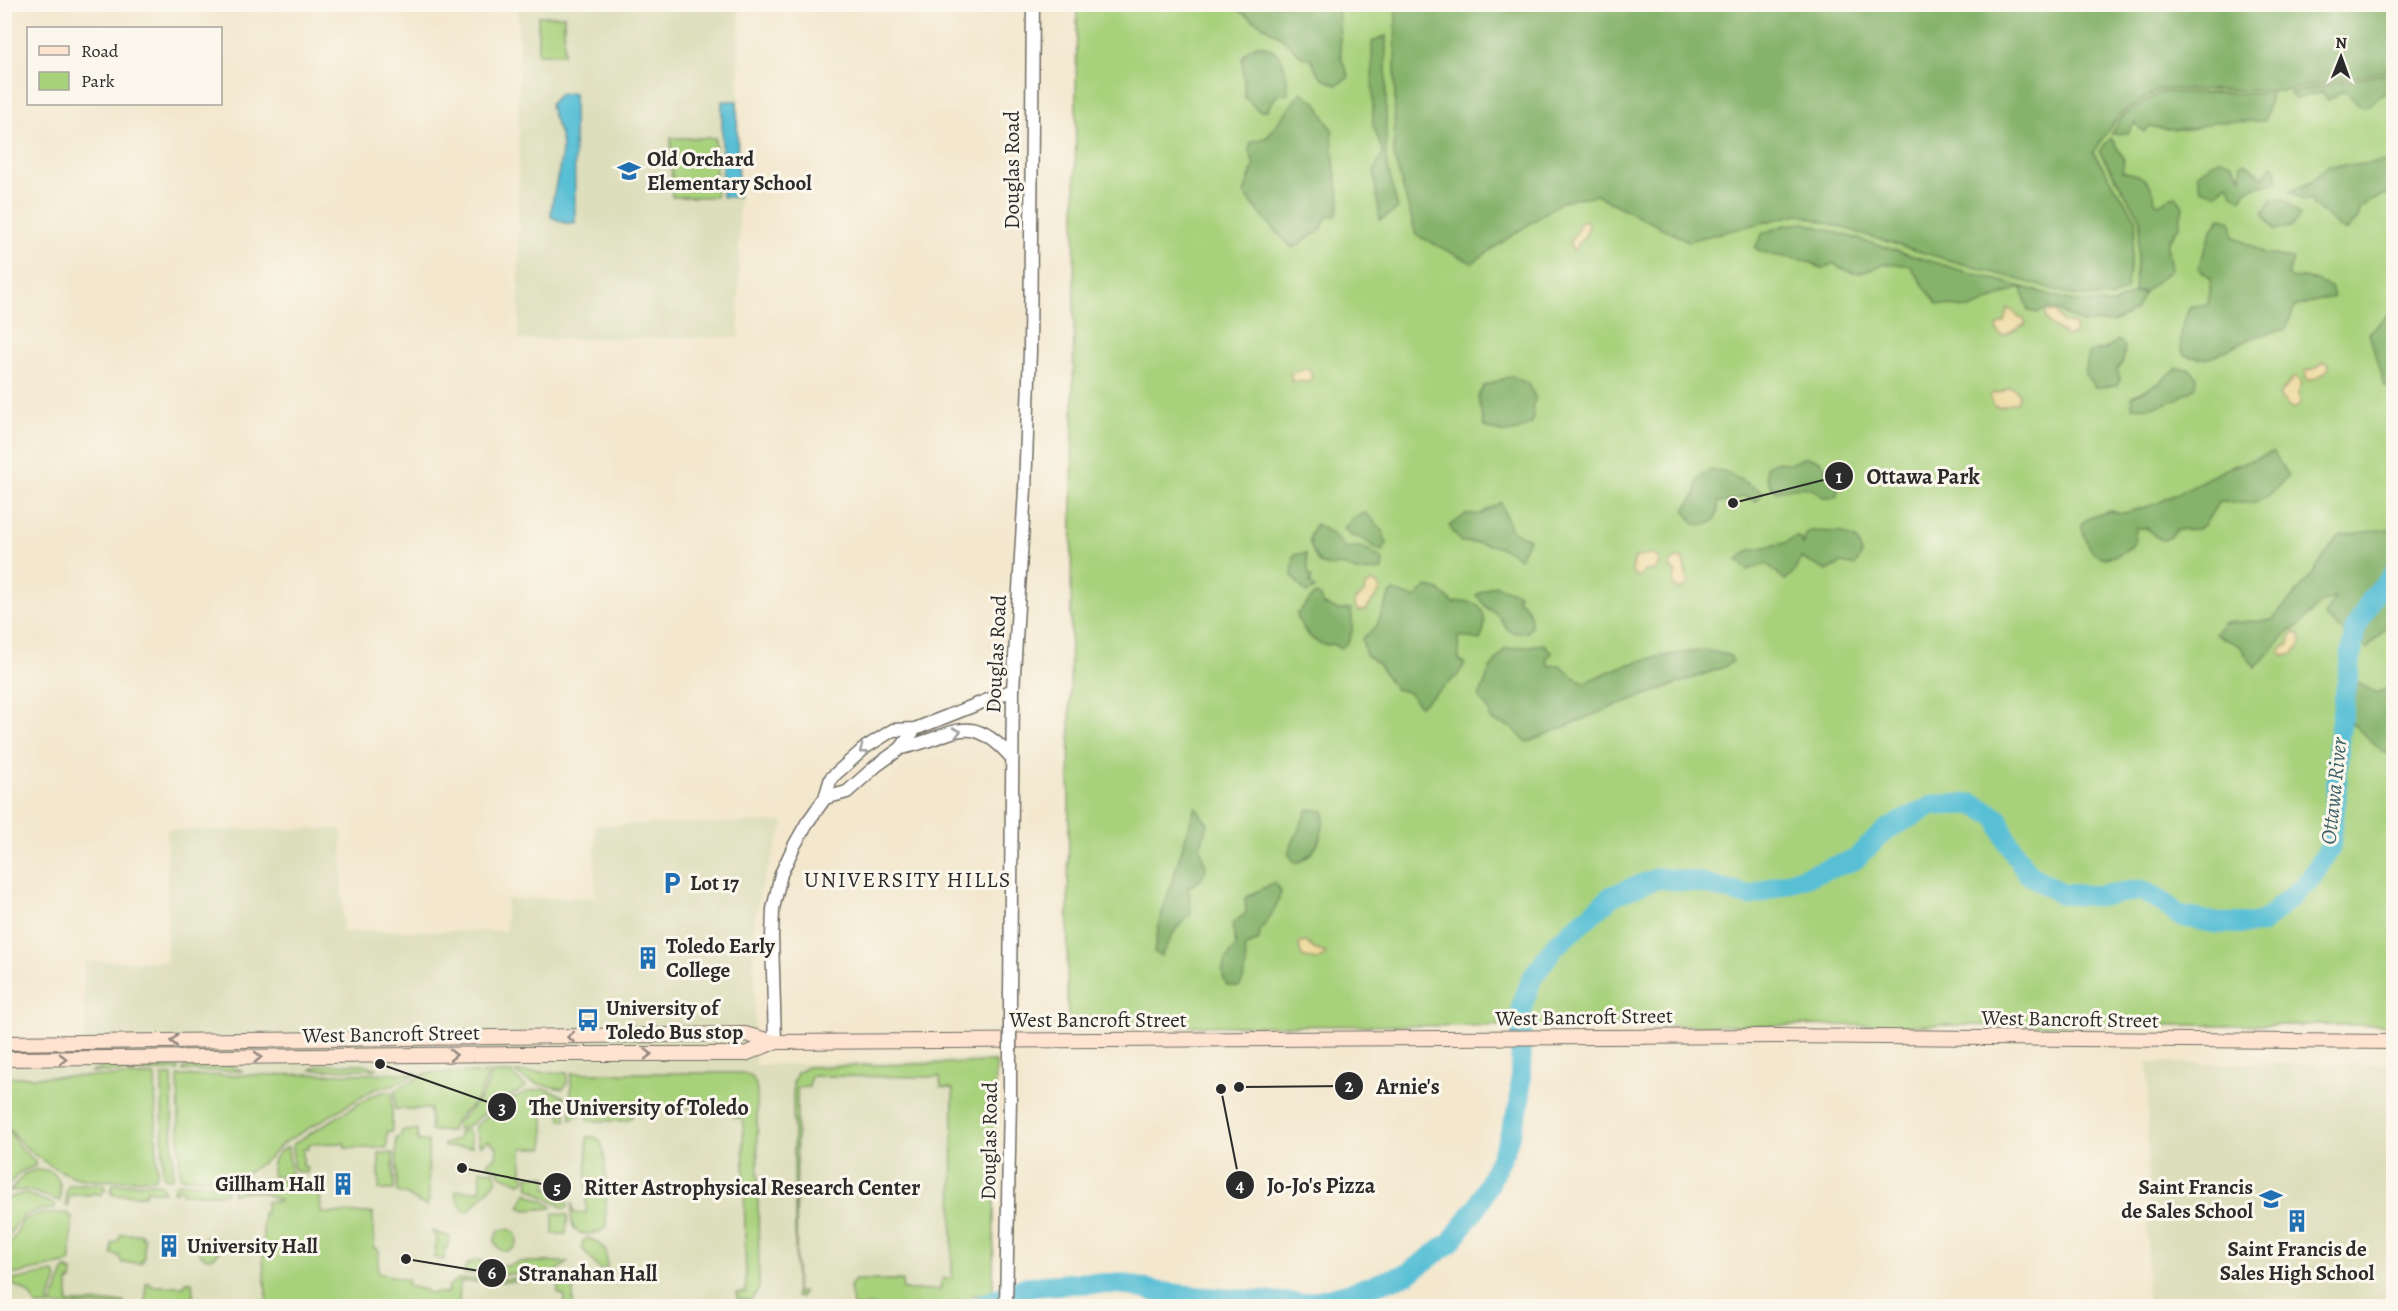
<svg xmlns="http://www.w3.org/2000/svg" width="2398" height="1311" font-family="Alegreya,serif">
<rect width="100%" height="100%" fill="#fbf7ec"/>
<filter id="ink" filterUnits="userSpaceOnUse"><feTurbulence type="fractalNoise" baseFrequency=".0167" numOctaves="2"/><feDisplacementMap in="SourceGraphic" scale="12" xChannelSelector="R" yChannelSelector="G"/><feConvolveMatrix kernelMatrix="1 2 1 2 8 2 1 2 1" color-interpolation-filters="sRGB"/></filter>
<filter id="wash" filterUnits="userSpaceOnUse"><feTurbulence type="fractalNoise" baseFrequency=".008" numOctaves="4" result="noise"/><feDisplacementMap in="SourceGraphic" scale="24" xChannelSelector="R" yChannelSelector="G"/><feGaussianBlur stdDeviation="1.35" result="paint"/><feColorMatrix in="noise" values="0 0 0 0 0 0 0 0 0 0 0 0 0 0 0 0 0 1.4 0 .05"/><feComposite in="paint" operator="in"/></filter>
<g filter="url(#wash)">
<rect width="100%" height="100%" fill="#f3e7ce"/>
<path fill="#dddebc" d="M518 5H739V337L519 340Z
M785 822 760 891 754 925 755 1065 996 1058 992 1306H5V1061H84V961H167V830L342 829 343 931H506V899L595 897V825Z
M2148 1063 2393 1064V1306H2147Z"/>
<path fill="#a8d17c" stroke="#6a7e54" stroke-width="1.5" d="M1077 5H2393V1025L1069 1026 1067 1001Z
M538 16H564V54H538Z
M671 138H715L716 197H672Z
M996 1062 993 1290 982 1295H972L970 1299C932 1309 892 1307 853 1306L850 1286 855 1280H902L903 1290H940L942 1279 952 1278 953 1089 941 1087 940 1077 811 1076 809 1087 797 1088 796 1293 803 1292 801 1297H796L793 1083 797 1073 807 1067Z
M363 1064 378 1069 310 1070 320 1065Z
M231 1066 243 1071H183L184 1067Z
M103 1067H178L179 1071 90 1072Z
M515 1072 567 1073V1084L563 1089C546 1085 529 1085 515 1072Z
M418 1073 392 1086 375 1089 282 1144 270 1157 240 1178H183L180 1177 178 1076Z
M427 1073H476V1075L481 1076 482 1073H489C485 1082 483 1090 477 1099 469 1112 454 1114 452 1131H431L430 1109H395V1090Z
M492 1073H511L526 1087 499 1102 471 1124 457 1130V1122C477 1104 483 1099 492 1073Z
M571 1073H741C757 1074 757 1087 757 1100L759 1286 758 1291 751 1300 737 1299V1293L746 1292 743 1118H734L733 1107H633L632 1117 626 1121H588V1108L571 1120Z
M155 1076 157 1176 154 1179C132 1179 106 1183 84 1179 57 1175 10 1143 4 1115 2 1103 4 1089 5 1077Z
M162 1076H172L173 1176 169 1179 165 1178 163 1174Z
M545 1089 559 1094 565 1098 566 1120H561L560 1110H544V1148H522V1175L525 1176V1181L520 1183 502 1176 497 1169 488 1165V1162L496 1157 497 1147 488 1141 480 1146 475 1127C493 1109 518 1090 545 1089Z
M383 1092H392V1132H387V1148H345L344 1143 309 1144 308 1149H303V1166L307 1167V1173L296 1171 293 1166V1144L373 1095Z
M5 1125 20 1148 35 1161V1166L20 1172 5 1189Z
M466 1129 470 1133 472 1147H444V1144L458 1139 460 1132Z
M417 1130 418 1141H428L429 1201 427 1207 407 1195 397 1192 396 1139 400 1137 402 1131Z
M587 1137C592 1137 596 1136 600 1141 608 1151 606 1211 606 1227 598 1235 576 1239 572 1223 571 1217 572 1208 572 1202L574 1213H586Z
M288 1147 291 1175 273 1177C270 1164 275 1151 288 1147Z
M379 1153H393L394 1190H379Z
M35 1170C59 1168 62 1181 60 1201L27 1190 10 1191 24 1174Z
M480 1170 494 1171 497 1180 470 1210 464 1211 456 1197V1191H480Z
M528 1176H546V1188H558V1201L568 1202V1207L565 1209 529 1188Z
M272 1181 271 1189H277L275 1181H296L303 1184 308 1192H320L321 1213H373L374 1249H378V1273L408 1280 407 1286 425 1290 428 1293H447L448 1287 458 1279 550 1278 553 1281 460 1282 459 1306H146V1283H151L152 1286H184L186 1282H192L194 1303 209 1301H267L263 1260V1213H266V1202L281 1201C275 1199 268 1194 263 1193 253 1191 241 1191 233 1194L231 1182Z
M156 1183 161 1185 164 1192 147 1190 145 1195H112V1192H110L113 1184Z
M180 1183H225L226 1192 222 1194H183L181 1188 177 1189V1192H173L174 1186Z
M103 1184 106 1190 102 1192V1195L92 1193 90 1195H69L68 1207 66 1206V1191L68 1186 75 1184Z
M24 1193 54 1204V1209C23 1210 18 1218 5 1244V1199Z
M526 1193 551 1205 552 1208 527 1210 519 1207Z
M68 1213 69 1216H72L71 1260 69 1263 5 1276V1254L23 1220 38 1214Z
M555 1213 568 1215 566 1234H553V1214Z
M495 1240a11 11 0 1 1 22 0a11 11 0 1 1-22 0Z
M432 1231 450 1237 447 1248H445L444 1260 434 1258 437 1239Z
M121 1234H141V1237H144V1260H141V1263H122L119 1256 112 1254V1243L118 1241Z
M198 1247a11 11 0 1 1 22 0a11 11 0 1 1-22 0Z
M588 1238 597 1242 606 1251 607 1269H599L582 1248 583 1241Z
M477 1260 483 1262 492 1273 464 1274 466 1265Z
M519 1262H568L554 1273 498 1274 489 1263 508 1266Z
M65 1269H69V1272H72V1281H68V1303L124 1302V1306H36C31 1293 22 1286 7 1284V1281L54 1272 57 1278 48 1303H52Z
M558 1280 573 1287V1306H559L564 1304V1296L558 1293Z"/>
<path fill="#86b36c" stroke="#586f4c" stroke-width="1.5" d="M1235 5H1338L1341 57 1349 77 1337 85C1320 78 1317 75 1311 58L1302 57 1281 37 1235 8Z
M1396 5H2393V69L2284 91 2159 89 2119 115 2093 152 2137 220 2126 290 2111 298 2077 296 1924 253 1798 214 1688 241 1596 195 1563 201 1472 263 1416 235 1394 156Z
M1386 36V160L1398 209 1380 220 1374 172 1383 153 1373 125 1372 42Z
M1257 45C1284 47 1287 70 1288 93L1276 96 1267 110 1259 111 1245 98 1242 58 1248 50Z
M2393 72V90C2381 92 2376 101 2365 107L2358 105 2345 90 2328 100 2322 92 2294 99 2290 93Z
M1301 92 1316 102 1332 130 1334 163 1340 202 1336 216H1327L1321 230 1292 248 1261 215 1244 193 1254 165 1249 150 1251 142 1267 137Z
M2160 92 2271 94 2265 121 2213 122 2192 129H2162L2150 126 2144 132 2135 123 2128 133 2111 134 2121 117Z
M2111 138 2124 158 2122 171C2140 175 2154 179 2155 202L2159 204 2171 197 2176 196 2183 207 2179 226 2167 245 2171 270 2145 291 2134 292 2141 219 2099 151Z
M2220 159 2232 163 2241 178V164L2246 163 2263 177 2272 165 2276 169 2278 181 2246 190 2241 199 2232 193 2228 183 2216 194 2201 189 2197 174C2205 170 2212 160 2220 159Z
M2393 161V196L2390 193C2381 195 2365 204 2358 211L2359 217 2346 231C2331 225 2329 213 2313 206L2311 198 2303 201 2290 191 2310 183 2329 165H2355Z
M2273 199H2285L2300 216 2290 227 2275 230 2263 212Z
M2220 217 2231 221 2233 236 2264 253 2293 259 2288 275 2293 279 2305 277 2331 287 2334 297 2295 306 2286 329C2273 332 2258 335 2245 341 2219 352 2215 364 2184 355 2176 341 2184 321 2190 306L2208 305 2211 278 2198 268 2212 230Z
M1805 223 1960 270 2077 302 2113 304 2134 293H2144L2136 310 2113 322 2082 323 2059 311 2048 308 2038 313 2028 311 2022 287 1970 309 1937 304 1910 266C1903 265 1893 262 1886 264 1858 272 1863 281 1833 263L1823 269C1800 254 1777 261 1755 248L1763 233 1785 225Z
M2389 314 2393 316V390L2384 386 2369 333Z
M2119 340 2125 347 2123 361 2117 369 2120 379 2117 386 2095 387 2085 374 2089 353 2105 349Z
M2177 368 2190 369 2197 377 2196 387C2177 401 2157 410 2132 407V396L2159 383Z
M1511 376 1529 384 1535 397 1532 423C1513 436 1505 434 1484 427L1478 396 1484 386Z
M2273 452 2288 476C2260 506 2260 505 2219 501L2205 524 2198 529 2176 530C2164 547 2158 539 2146 528H2136C2135 546 2134 547 2117 555 2093 565 2086 544 2081 524L2089 518 2110 511 2124 513 2156 504 2226 469Z
M1806 457 1821 461C1828 474 1843 481 1836 497H1823C1810 483 1793 487 1776 491 1768 485 1764 475 1767 465L1778 461 1789 464Z
M1709 470 1724 471 1763 492 1757 501 1743 496 1728 502H1718V510L1714 521 1706 525 1694 524 1685 510 1696 494 1698 479Z
M1501 502 1511 530 1529 539 1520 558C1502 545 1483 543 1461 542L1449 526 1465 515 1481 514Z
M1366 513 1382 530 1387 545 1381 551C1370 545 1363 537 1351 536L1344 528 1353 518Z
M1316 524C1326 529 1339 539 1346 549 1362 543 1370 550 1383 560L1382 570 1358 572 1343 565 1329 566 1319 563C1310 547 1305 539 1316 524Z
M2393 528V615L2391 621 2367 649 2325 617 2335 597 2319 604 2301 624 2288 632 2255 668 2240 646 2215 634 2223 623 2272 620 2310 577 2338 536Z
M1810 531 1840 532 1857 540 1862 554 1855 566 1842 563 1827 571 1801 558 1794 572 1785 580 1767 564 1747 570 1737 560 1750 550 1785 543 1795 537 1801 538 1803 546 1806 534Z
M1306 553 1309 575 1312 578 1310 582 1315 589 1306 593 1292 576 1294 555Z
M1494 585 1519 594 1517 599C1529 606 1531 614 1531 627L1527 632 1515 633 1508 630 1497 614 1487 608 1476 595Z
M1427 587 1439 590 1453 603C1481 596 1491 616 1480 640L1458 636 1459 660 1465 664 1457 676 1420 706 1408 692 1395 689 1378 664 1366 655 1362 639 1376 627 1389 596 1394 591 1415 598Z
M1315 594 1319 595 1324 605 1338 610 1351 609C1353 623 1355 644 1339 648L1332 644C1316 649 1300 628 1297 614Z
M1544 644 1552 653 1546 659 1549 666 1560 665C1572 673 1570 678 1586 682L1617 668 1651 658 1704 650 1729 655 1733 661 1724 667 1617 705 1528 742C1521 739 1521 736 1516 731 1510 725 1499 723 1491 721L1489 710 1479 698 1490 669 1505 649Z
M2359 682 2375 693 2393 687V755L2384 752 2346 718 2345 696Z
M1195 807 1208 824 1200 847 1206 868 1201 880 1188 887 1191 914 1176 929 1161 956 1154 952 1160 920Z
M1308 809 1324 811C1324 832 1318 857 1295 863L1288 853Z
M1275 882 1281 892 1275 909 1260 931 1259 940 1245 947C1246 962 1248 975 1239 987L1227 985C1217 969 1226 959 1236 946L1232 924 1246 913 1245 898Z"/>
<path fill="#eeda9e" stroke="#8c8264" stroke-width="1.5" d="M1583 221H1587L1589 227 1583 239 1578 243 1577 249 1573 251 1569 243 1576 233 1580 222Z
M2008 309 2014 311 2019 318H2023L2026 324 2004 336 2000 335 1997 329 1998 325 2005 322Z
M2047 311 2056 312 2063 322 2073 324 2076 330 2074 334 2067 336 2049 324 2045 316Z
M2323 362 2329 364 2328 370 2313 380H2307L2305 371 2316 368Z
M1309 368 1312 376 1309 382 1291 381V373Z
M2293 378H2297L2302 383 2298 394 2301 403 2296 408H2291L2279 396Z
M2010 387 2016 390 2019 395 2017 402 1999 407 1994 406 1990 396 1993 393 2002 392Z
M1651 553 1660 560 1656 570 1645 571 1640 577 1634 575 1632 570 1635 557 1645 556Z
M1676 558 1683 559 1688 584 1681 590 1674 587 1673 581 1676 573 1669 566Z
M1372 582 1378 584 1380 591 1366 610 1359 611 1355 606V600L1364 593 1365 587Z
M2293 632 2300 635 2301 644C2296 651 2291 658 2282 655L2280 649 2289 645V639Z
M1306 942 1314 949 1326 953 1323 957 1317 960 1302 957 1299 946 1300 943Z"/>
<path fill="#58bfd5" stroke="#427580" stroke-width="1.5" d="M574 93 575 223H565L551 217C551 193 562 170 562 146 561 131 552 118 550 104L559 94Z
M722 101H737L738 197H722Z"/>
<g fill="none" stroke-linecap="round" stroke-linejoin="round">
<path stroke="#58bfd5" stroke-width="21" d="M981 1306 1026 1287 1078 1283 1122 1284 1158 1292 1200 1297 1305 1304 1353 1292 1407 1274 1450 1243 1479 1204 1506 1146 1520 1103 1522 1005 1532 978 1554 947 1612 896 1658 878 1702 883 1749 896 1854 860 1887 829 1934 805 1973 804 1997 817 2006 839 2027 873 2061 894 2099 896 2141 890 2161 901 2180 916 2216 923 2261 924 2309 881 2330 848 2336 800 2339 736 2355 629 2373 597 2394 574"/>
</g>
</g>
<g filter="url(#ink)">
<g fill="none" stroke-linecap="round" stroke-linejoin="round">
<g stroke="#716d64" stroke-width="15">
<path id="tertiary" d="M901 748C954 738 967 708 1011 757
M825 798 847 792 876 766 901 748 915 729
M1010 992 1013 690 1025 489 1030 351 1033 4
M775 1042 772 937 773 909 781 874 794 846 807 823 825 798 831 778 866 747 893 730 915 729 1013 690
M1006 1306 1010 1098"/>
</g>
<g stroke="#716d64" stroke-width="16">
<path id="secondary" d="M4 1043 745 1034 775 1042 1776 1036 2394 1042
M4 1059 520 1054H745L775 1042"/>
</g>
<use href="#tertiary" stroke="#fff" stroke-width="12"/>
<use href="#secondary" stroke="#fee3d1" stroke-width="14"/>
<g stroke="#716d64" stroke-width="15" stroke-linecap="butt">
<path id="tertiary-bridge" d="M1010 1098V992"/>
</g>
<use href="#tertiary-bridge" stroke="#fff" stroke-width="12"/>
</g>
<defs><path id="oneway-chevron" d="M-2-3.5L2.5 0L-2 3.5" fill="none" stroke-width="1.6" stroke-linecap="round" stroke-linejoin="round" transform="scale(1.5)"/></defs>
<g stroke="#a0a0a0">
<use href="#oneway-chevron" transform="translate(957 732) rotate(-14)"/>
<use href="#oneway-chevron" transform="translate(863 750) rotate(142)"/>
</g>
<g stroke="#94877e">
<use href="#oneway-chevron" transform="translate(571 1037) rotate(179)"/>
<use href="#oneway-chevron" transform="translate(174 1041) rotate(179)"/>
<use href="#oneway-chevron" transform="translate(648 1054)"/>
<use href="#oneway-chevron" transform="translate(453 1055) rotate(-1)"/>
<use href="#oneway-chevron" transform="translate(258 1057) rotate(-1)"/>
<use href="#oneway-chevron" transform="translate(63 1059) rotate(-1)"/>
</g>
</g>
<defs>
<g id="school-bare" transform="scale(1.8)"><path d="M0-5L7-2L0 1L-7-2ZM-4 1L0 2.5L4 1V4Q0 6-4 4Z" fill="#1f6fb2" stroke="#fbf7ec" stroke-width="2.5" paint-order="stroke"/></g>
<g id="parking-bare" transform="scale(1.8)"><path d="M-3.5-5.5H1a3.5 3.5 0 0 1 0 7H-1V5.5H-3.5ZM-1-3.4V-.6H.8a1.4 1.4 0 0 0 0-2.8Z" fill="#1f6fb2" stroke="#fbf7ec" stroke-width="2.5" paint-order="stroke"/></g>
<g id="building-bare" transform="scale(1.8)"><path d="M-4-6H4V6H1V3H-1V6H-4ZM-2.5-4.3h1.7v1.8h-1.7ZM.8-4.3h1.7v1.8H.8ZM-2.5-1h1.7V.8h-1.7ZM.8-1h1.7V.8H.8Z" fill="#1f6fb2" stroke="#fbf7ec" stroke-width="2.5" paint-order="stroke"/></g>
<g id="bus-bare" transform="scale(1.8)"><path d="M-5-6H5V4H4V6H2V4H-2V6H-4V4H-5ZM-3.5-4V0h7V-4ZM-3.5 1.2v1.5H-2V1.2ZM2 1.2v1.5H3.5V1.2Z" fill="#1f6fb2" stroke="#fbf7ec" stroke-width="2.5" paint-order="stroke"/></g>
</defs>
<g fill-rule="evenodd">
<use href="#school-bare" x="629" y="171"/>
<use href="#parking-bare" x="672" y="883"/>
<use href="#building-bare" x="648" y="958"/>
<use href="#bus-bare" x="588" y="1020"/>
<use href="#building-bare" x="343" y="1184"/>
<use href="#school-bare" x="2271" y="1199"/>
<use href="#building-bare" x="2297" y="1221"/>
<use href="#building-bare" x="169" y="1246"/>
</g>
<g text-anchor="middle" stroke-width="6" stroke-linejoin="round" paint-order="stroke">
<g font-size="21" font-weight="bold" fill="#2b2b2b" stroke="#fbf7ec" text-anchor="start">
<text x="647" y="166">Old Orchard<tspan x="647" dy="24">Elementary School</tspan></text>
<text x="690" y="890">Lot 17</text>
<text x="666" y="953">Toledo Early<tspan x="666" dy="24">College</tspan></text>
<text x="606" y="1015">University of<tspan x="606" dy="24">Toledo Bus stop</tspan></text>
<text x="325" y="1191" text-anchor="end">Gillham Hall</text>
<text x="2253" y="1194" text-anchor="end">Saint Francis<tspan x="2253" dy="24">de Sales School</tspan></text>
<text x="187" y="1253">University Hall</text>
<text x="2297" y="1256" text-anchor="middle">Saint Francis de<tspan x="2297" dy="24">Sales High School</tspan></text>
</g>
<g font-size="21" fill="#2b2b2b" stroke="#fbf7ec">
<text transform="translate(1012 170) rotate(-90)" y="7">Douglas Road</text>
<text transform="translate(996 654) rotate(-87)" y="7">Douglas Road</text>
<text transform="translate(1584 1017) rotate(-1)" y="7">West Bancroft Street</text>
<text transform="translate(2070 1019) rotate(1)" y="7">West Bancroft Street</text>
<text x="1098" y="1027">West Bancroft Street</text>
<text transform="translate(391 1034) rotate(-1)" y="7">West Bancroft Street</text>
<text transform="translate(989 1141) rotate(-89)" y="7">Douglas Road</text>
</g>
<g font-size="22" font-style="italic" fill="#3b5f66" stroke="#fbf7ec">
<text transform="translate(2333 791) rotate(-84)" y="8">Ottawa River</text>
</g>
<g font-size="22" letter-spacing="1.5" fill="#2b2b2b" stroke="#fbf7ec">
<text x="908" y="887">UNIVERSITY HILLS</text>
</g>
</g>
<path fill="none" stroke="#2b2b2b" stroke-width="2" d="M1733 503L1839 476M1239 1087L1349 1086M380 1064L502 1107M1221 1089L1240 1185M462 1168L557 1187M406 1259L492 1273"/>
<g fill="#2b2b2b" stroke="#fbf7ec" stroke-width="2">
<circle cx="1733" cy="503" r="6"/>
<circle cx="1239" cy="1087" r="6"/>
<circle cx="380" cy="1064" r="6"/>
<circle cx="1221" cy="1089" r="6"/>
<circle cx="462" cy="1168" r="6"/>
<circle cx="406" cy="1259" r="6"/>
<circle cx="1839" cy="476" r="15"/>
<circle cx="1349" cy="1086" r="15"/>
<circle cx="502" cy="1107" r="15"/>
<circle cx="1240" cy="1185" r="15"/>
<circle cx="557" cy="1187" r="15"/>
<circle cx="492" cy="1273" r="15"/>
</g>
<g font-size="18" text-anchor="middle" font-weight="bold" fill="#fff">
<text x="1839" y="483">1</text>
<text x="1349" y="1092">2</text>
<text x="502" y="1114">3</text>
<text x="1240" y="1191">4</text>
<text x="557" y="1194">5</text>
<text x="492" y="1279">6</text>
</g>
<g font-size="22" text-anchor="middle" font-weight="bold" fill="#2b2b2b" stroke="#fbf7ec" stroke-width="6" stroke-linejoin="round" paint-order="stroke">
<text x="1923" y="484">Ottawa Park</text>
<text x="1408" y="1094">Arnie's</text>
<text x="639" y="1115">The University of Toledo</text>
<text x="1321" y="1193">Jo-Jo's Pizza</text>
<text x="752" y="1195">Ritter Astrophysical Research Center</text>
<text x="588" y="1281">Stranahan Hall</text>
</g>
<rect width="2398" height="1311" fill="none" stroke="#fbf7ec" stroke-width="24"/>
<rect x="27" y="27" width="195" height="78" fill="#fbf7ec" stroke="#a8a59f" stroke-width="1.5"/>
<rect x="39" y="46" width="30" height="9" fill="#fee3d1" stroke="#a8a59f" stroke-width="1.5"/>
<text x="81" y="57" font-size="18" fill="#2b2b2b">Road</text>
<rect x="39" y="72" width="30" height="18" fill="#a8d17c" stroke="#a8a59f" stroke-width="1.5"/>
<text x="81" y="87" font-size="18" fill="#2b2b2b">Park</text>
<g transform="translate(2341 57) rotate(1)" stroke="#fbf7ec" stroke-width="4.5" paint-order="stroke">
<path d="M0-4.5L10 22L0 15L-10 22Z" fill="#2b2b2b"/>
<text y="-9" font-size="16" font-weight="bold" text-anchor="middle" fill="#2b2b2b">N</text>
</g>
</svg>
